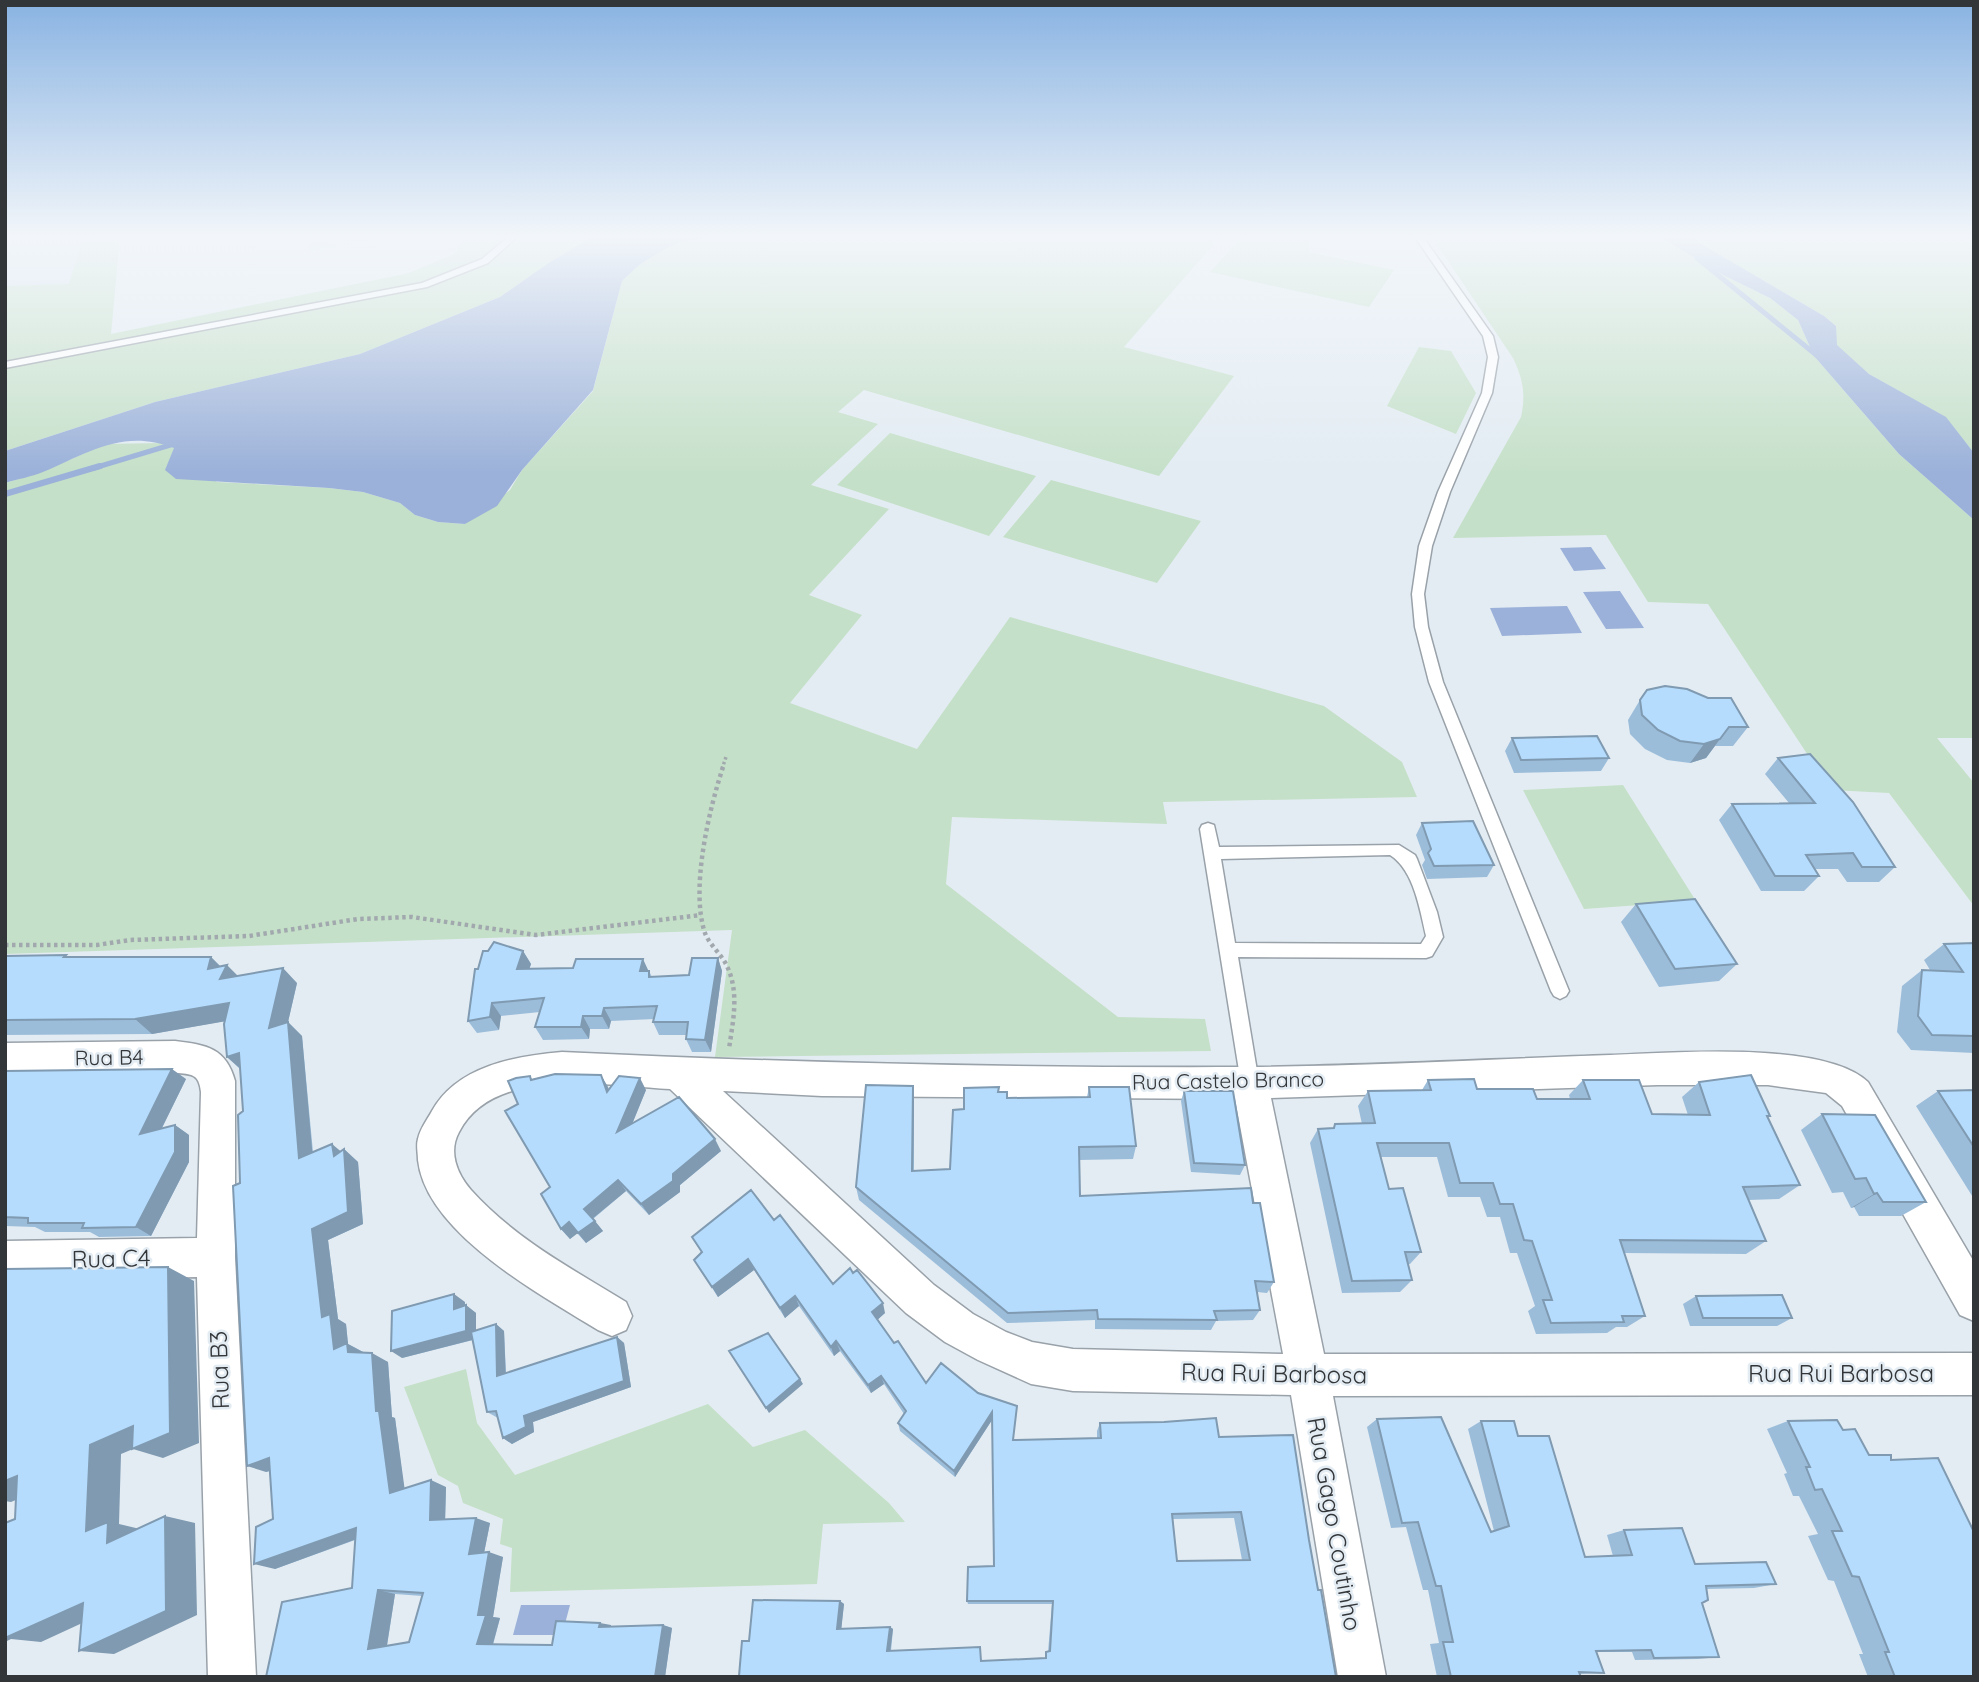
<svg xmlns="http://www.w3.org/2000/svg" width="1979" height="1682" font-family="Quicksand,sans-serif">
<rect width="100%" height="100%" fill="#e3ecf3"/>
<path fill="#d4e3f0" d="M5 237H102L82 241 70 284 5 286Z
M307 237H393L309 251Z"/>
<path fill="#c5e0c8" d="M102 237H120L111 334 409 273 454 254 466 237H592L550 262 500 297 360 354 155 402 5 451V286L69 284 82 241Z
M712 237H1220L1124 347 1234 376 1159 476 864 390 838 412 878 424 811 485 889 509 809 595 862 615 790 703 917 749 1010 617 1324 706 1402 762 1417 797 1163 802 1167 824 952 817 946 884 1118 1017 1205 1019 1211 1051 715 1057 732 930 5 954V483L42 472 105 444 162 443 175 448 217 482 329 488 363 492 400 503 415 515 438 522 465 524 510 490 522 470 593 391 622 281 639 265 665 249 681 242Z
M1237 237H1309V252L1394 270 1369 307 1210 272 1241 238Z
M1432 237H1660L1725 276 1770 298 1798 320 1814 356 1899 454 1974 520V738H1937L1974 783V906L1889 793 1831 790 1708 604 1648 602 1606 535 1453 538 1521 417C1526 394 1523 379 1513 358Z
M1695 237H1974V453L1945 417 1869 374 1836 345V326L1824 316 1698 242Z
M1419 347 1451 351 1476 393 1456 434 1387 406Z
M890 433 1036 476 989 536 837 485Z
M1051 480 1201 521 1157 583 1003 537Z
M1623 785 1696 901 1584 909 1523 790Z
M466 1369 477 1423 515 1475 708 1404 753 1447 805 1430 889 1503 905 1522 823 1524 817 1584 510 1592 512 1548 500 1544 503 1519 463 1503 458 1486 438 1475 404 1387Z"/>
<path fill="#9bb1d9" d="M592 237H712L681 242 665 249 639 265 622 281 593 390 522 470 497 506 465 524 438 522 415 515 400 503 363 492 329 488 176 479 165 470 174 448C123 428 88 453 43 472 31 477 18 479 5 483V451L155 402 360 354 500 297 550 262Z
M1660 237H1695L1698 242 1824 316 1836 326 1837 345 1869 374 1946 417 1974 453V520L1899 454 1814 356 1798 320 1770 298 1725 276Z
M1591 547 1606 569 1574 571 1560 548Z
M1620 591 1644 628 1606 629 1583 592Z
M1567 606 1582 633 1502 636 1490 608Z
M521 1605H570L562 1635H513Z"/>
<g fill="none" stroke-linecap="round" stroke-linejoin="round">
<path stroke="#9bb1d9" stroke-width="5" d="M1697 258 1820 358
M94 468 177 443"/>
<path stroke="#9bb1d9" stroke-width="6" d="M5 494 100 466"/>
<g stroke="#99a1a9" stroke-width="3">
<path id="lane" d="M508 237H517L488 263 427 287 5 368V362L422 283 482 259Z
M1415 237H1423L1493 336 1498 357 1492 393 1450 492 1432 546 1424 594 1428 627 1443 682 1569 991 1566 996 1560 999 1554 996 1551 991 1429 682 1415 627 1412 594 1419 546 1438 492 1482 393 1488 357 1483 336Z
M1208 823 1214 825 1219 847 1399 845 1415 855 1417 859 1437 912 1443 937 1432 956 1426 958 1238 957 1259 1083 1257 1089 1250 1092 1243 1089 1241 1083 1200 829 1202 825ZM1390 855C1414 870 1420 910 1426 936L1421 944 1235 943 1221 859Z"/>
</g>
<g stroke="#99a1a9" stroke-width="3">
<path id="street" d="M175 1041C207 1045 226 1048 235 1081V1257L256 1677H208L197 1277 5 1281V1241L197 1238 201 1092C199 1074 192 1074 175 1073L5 1075V1043Z
M562 1052C791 1063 1019 1068 1248 1067 1368 1066 1490 1059 1610 1055 1671 1053 1824 1040 1868 1082L1974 1262V1321L1960 1315 1842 1106 1826 1093 1768 1085H1658L1271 1098 1324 1354 1974 1353V1395L1333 1396 1386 1677H1338L1291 1395 1073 1391 1031 1384 978 1360 945 1342 906 1313 670 1089C608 1086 494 1064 459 1132 448 1152 457 1174 471 1190 514 1238 572 1269 626 1302L632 1316 626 1330 612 1336 598 1330C541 1295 426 1233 418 1160 418 1153 416 1145 418 1139 420 1129 427 1120 432 1111 457 1066 515 1056 562 1052ZM723 1091 822 1096 1235 1099 1283 1354 1073 1349 1032 1342 1006 1332 973 1314 934 1285Z"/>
</g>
<path stroke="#a2a9ae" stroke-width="3.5" stroke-dasharray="2.5 2.5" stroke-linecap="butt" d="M722 769 726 757"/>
<path stroke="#a2a9ae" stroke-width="4.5" stroke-dasharray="3.5 3.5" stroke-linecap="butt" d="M723 767C709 810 690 889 705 933 709 944 720 953 726 964 740 992 733 1020 729 1049
M5 945H97L130 940 249 936 358 919 412 917 536 935 701 915"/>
<use href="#lane" fill="#fff" fill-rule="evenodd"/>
<use href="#street" fill="#fff" fill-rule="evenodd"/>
</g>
<path fill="#9cbdda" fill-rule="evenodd" d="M1640 700 1748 727 1733 746H1715L1706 758 1690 763 1667 760 1645 749 1630 734 1628 720Z
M1512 738 1609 758 1601 771 1514 773 1505 751Z
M1778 758 1895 867 1879 882H1847L1838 869H1815L1819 876 1804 891H1761L1719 820 1732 804 1789 803 1765 774Z
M1422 823 1494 865 1487 877 1427 879 1422 865 1425 860 1416 835Z
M1636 904 1737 964 1719 981 1659 987 1621 922Z
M1974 943V1053L1911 1050 1897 1032 1902 986 1922 970H1930L1924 960 1944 944Z
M523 951 531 964 529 969 649 971 652 977 689 975 718 958 722 971 711 1052H692L686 1039 687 1035H659L653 1022 654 1019 611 1021 609 1029H590L589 1039 543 1040 535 1027 540 1012 501 1016 499 1030 477 1033 468 1021 478 969Z
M5 956 211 957 220 966 237 976 297 983 288 1022 302 1036 313 1152 341 1151 344 1149 358 1162 363 1224 328 1240 338 1319 346 1324 348 1344 363 1352 388 1362 392 1417 395 1418 404 1489 446 1487 445 1519 490 1523 484 1553 503 1557 493 1617 500 1618 493 1645H552L611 1625V1627L663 1625 672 1628 665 1677H266L352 1588 355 1540 275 1569 273 1519 270 1471 266 1472 240 1183 243 1111 240 1069 227 1057 225 1021 152 1034 5 1035ZM395 1594 422 1596 409 1642 387 1646Z
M5 1071 186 1079 162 1128 175 1125 189 1135V1162L151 1236 99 1237 90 1232H45L35 1227 5 1226Z
M601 1075 609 1090H646L632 1124 721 1151 680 1185V1192L649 1215 626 1191 593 1219 603 1231 586 1243 577 1233 570 1239 561 1229 550 1187 518 1104 532 1079Z
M1428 1080 1537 1099H1570L1569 1095 1583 1080 1652 1114 1688 1115 1682 1097 1699 1082 1770 1116 1768 1118 1800 1185 1779 1199 1748 1200 1766 1241 1746 1254 1624 1253 1645 1316 1627 1327H1616L1607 1333 1536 1334 1528 1311 1535 1306 1517 1253H1510L1500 1217H1487L1480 1197H1448L1437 1157H1380L1389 1189 1421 1252 1410 1264H1408L1412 1280 1400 1292 1342 1293 1310 1143 1318 1129 1333 1128 1335 1124H1362L1358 1106 1368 1091 1422 1090Z
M913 1086 914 1099V1171L950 1169 964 1109 999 1092 1007 1098 1087 1097 1089 1087 1136 1146 1133 1159 1080 1160V1196L1253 1203 1274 1282 1267 1293 1257 1292 1260 1310 1253 1320 1216 1321 1211 1330 1095 1329V1320L1007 1323 859 1200 856 1187Z
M1974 1090V1199L1916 1106 1938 1091Z
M1184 1091 1245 1165 1240 1175 1191 1172 1181 1101Z
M1822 1114 1926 1202 1901 1216H1859L1854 1207 1851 1208 1843 1192 1832 1193 1801 1130Z
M774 1220 833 1284 885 1313 877 1320 926 1383 941 1363 1013 1440 1097 1438V1431L1100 1423 1219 1437 1309 1540 1336 1677 739 1676 749 1641 840 1601 844 1604 841 1629 890 1627 893 1629 891 1651 981 1661 1045 1658V1654L1046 1652H1048L1052 1604H968L967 1601 994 1566 992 1420 955 1477 900 1431 898 1423 904 1414 884 1384 871 1393 840 1351 834 1356 799 1306 785 1318 754 1270 718 1297 694 1260 701 1252 692 1237ZM1234 1518 1242 1560 1177 1561 1173 1519Z
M1696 1296 1792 1318 1777 1326H1690L1683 1304Z
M465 1302V1305L476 1313V1331L496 1324 504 1331 506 1373 617 1337 624 1343 631 1387 533 1422 534 1432 512 1444 503 1438 498 1418 487 1412 473 1340 402 1358Z
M1377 1419 1491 1532 1494 1531 1468 1429 1481 1421 1518 1436 1585 1557 1613 1556 1607 1535 1624 1530 1695 1564 1776 1584 1754 1588 1706 1589 1702 1603 1719 1657 1698 1659 1635 1660 1632 1652H1597L1604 1673 1580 1674 1581 1677H1437L1430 1644 1439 1643 1428 1590H1423L1406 1527 1391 1528 1367 1427Z
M1788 1421 1843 1430 1869 1455 1891 1460 1974 1677H1868L1859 1654H1863L1834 1581 1828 1580 1808 1536 1818 1534 1799 1496H1793L1784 1474 1787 1473 1767 1429Z"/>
<path fill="#7f9ab1" d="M1720 739 1706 758 1690 763 1704 744Z
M523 951 531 964 525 982 517 969Z
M211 957 224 970 227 965 242 980 235 993 208 969Z
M718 958 722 971 711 1052 705 1040Z
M643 959 649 972 640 971Z
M283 968 297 983 288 1022 302 1036 314 1171 299 1158 269 1028Z
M229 1003 244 1018 152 1034 135 1019Z
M492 1003 501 1016 499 1030 490 1017Z
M604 1008 611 1021 609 1029 602 1016Z
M583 1016 590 1029 589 1039 581 1027Z
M239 1053 243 1071 227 1057Z
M172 1069 186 1079 154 1144 140 1134Z
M601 1075 608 1087 615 1104 607 1092Z
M640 1078 646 1090 624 1144 617 1132Z
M913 1086 914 1099 913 1183 912 1171Z
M175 1125 189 1135V1162L151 1236 136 1227Z
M715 1139 721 1151 680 1185V1192L649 1215 641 1204 673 1174Z
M332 1144 344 1154V1149L358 1162 363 1224 328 1240 338 1319 346 1324 348 1344 363 1352 364 1361 334 1349 322 1317 312 1229 334 1156Z
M618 1180 626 1191 592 1219 584 1209Z
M1877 1193 1854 1207 1851 1208 1874 1194Z
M595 1221 603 1231 586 1243 578 1233Z
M569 1222 578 1233 570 1239 561 1229Z
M748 1259 754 1270 718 1297 712 1287Z
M168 1267 194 1281 199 1443 163 1458 133 1449 121 1454 119 1524 140 1529 107 1543 86 1531 90 1445Z
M454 1294 465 1302 464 1316 454 1309Z
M795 1296 799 1306 785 1318 780 1308Z
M883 1303 885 1313 875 1322 872 1312Z
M466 1305 476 1313V1339L402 1358 391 1351Z
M496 1324 504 1331 506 1382 497 1376Z
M617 1337 624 1343 631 1387 533 1422 534 1432 512 1444 503 1438 524 1416Z
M836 1341 840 1351 834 1356 831 1347Z
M372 1353 388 1362 392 1417 395 1418 406 1499 390 1493 376 1411Z
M881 1376 884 1384 871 1393 868 1385Z
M800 1379 803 1384 769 1413 766 1408Z
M992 1412V1420L955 1477 954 1471Z
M269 1458 288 1465 266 1472 247 1466Z
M17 1476 51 1485 11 1502 5 1501V1481Z
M431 1480 446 1487 445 1525 430 1520Z
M165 1516 195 1523 197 1615 114 1654 79 1651Z
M476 1518 490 1523 483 1558 469 1554Z
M356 1528 373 1533 275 1569 254 1564Z
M489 1552 503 1557 493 1617 500 1618 492 1647 477 1644 478 1615Z
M378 1590 395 1594 386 1651 368 1649Z
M840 1601 844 1604 841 1632 837 1629Z
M83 1603 117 1607 41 1642 11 1639 5 1642V1620Z
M600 1623 611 1625V1630L599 1627Z
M663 1625 672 1628 665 1677H655Z
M890 1627 893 1629 890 1653 887 1651Z"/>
<path fill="#b5dcfd" stroke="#7f9ab1" stroke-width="2" fill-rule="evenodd" d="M1665 686 1687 689 1708 698H1731L1748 727H1729L1720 739 1704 744 1680 741 1658 730 1642 715 1640 700 1647 690Z
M1597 736 1609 758 1521 760 1512 738Z
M1810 754 1853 802 1895 867H1862L1853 853 1806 855 1819 876H1775L1732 804 1815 803 1778 758Z
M1473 821 1494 865 1434 866 1428 853 1431 849 1422 823Z
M1695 899 1737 964 1675 969 1636 904Z
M494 942 523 951 517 969 573 968 576 959H643L640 971H649V977L689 975 692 958H718L705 1040 686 1039 688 1022H653L657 1006 604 1008 602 1016H583L581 1027H535L544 998 492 1003 490 1017 468 1021 475 969H478L483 951H488Z
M1974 943V1036L1932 1035 1918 1016 1922 970 1963 972 1944 944Z
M66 955 64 957H211L208 969 227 965 220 979 283 968 269 1028 288 1022 299 1158 332 1144 334 1156 344 1149 348 1212 312 1229 322 1317 330 1314 334 1349 347 1343 348 1352 372 1353 376 1411H379L390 1493 431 1480 430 1520 476 1518 469 1554 489 1552 478 1615H486L477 1644 552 1645 556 1621 600 1623 599 1627 663 1625 655 1677H266L282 1602 352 1588 356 1528 254 1564 256 1527 273 1519 269 1458 247 1466 233 1186 240 1183 238 1115 243 1111 239 1053 227 1057 224 1024 229 1003 135 1019 5 1020V956ZM378 1590 423 1593 409 1642 368 1649Z
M172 1069 140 1134 175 1125V1152L136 1227 82 1228 84 1223H28V1218L5 1217V1071Z
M555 1074 601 1075 607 1092 619 1076 640 1078 617 1132 679 1097 715 1139 673 1174V1181L641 1204 618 1180 584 1209 595 1221 578 1233 569 1222 561 1229 541 1194 550 1187 505 1111 518 1104 508 1081 516 1078 530 1076 531 1080Z
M1751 1075 1770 1116H1767L1800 1185 1743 1187 1766 1241 1620 1240 1645 1316H1622L1624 1322 1551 1323 1543 1300H1552L1532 1241 1524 1240 1513 1204H1500L1493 1183H1460L1449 1143H1377L1389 1189 1403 1188 1421 1252H1405L1412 1280 1352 1281 1318 1129 1334 1128 1335 1124 1375 1123 1368 1091 1431 1090 1428 1080 1474 1079 1477 1089H1533L1537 1099H1590L1583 1080H1639L1652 1114 1710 1115 1699 1082Z
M866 1085 913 1086 912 1171 950 1169 953 1110 964 1109V1088L999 1087 998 1092H1007V1098L1090 1097 1089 1087H1129L1136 1146 1079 1147 1080 1196 1251 1188 1253 1203H1260L1274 1282 1255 1281 1260 1310 1214 1311 1217 1320 1098 1319 1097 1310 1008 1313 856 1187Z
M1974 1090V1147L1938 1091Z
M1184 1091H1233L1245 1165 1194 1163Z
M1822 1114 1875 1115 1926 1202H1883L1877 1193 1874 1194 1866 1178 1855 1179Z
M751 1190 774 1220 780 1215 833 1284 850 1268 853 1273 857 1270 883 1303 872 1312 894 1343 898 1341 926 1383 941 1363 978 1393 1017 1406 1013 1440 1101 1438 1100 1423 1164 1422 1216 1418 1219 1437 1293 1435 1309 1540 1318 1590H1321L1336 1677H666L739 1676 742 1641H749L753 1600 840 1601 837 1629 890 1627 887 1651 980 1647 981 1661 1046 1658V1652L1050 1651 1053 1601H967L968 1567 994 1566 992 1412 954 1471 898 1423 906 1411 881 1376 868 1385 836 1341 831 1347 795 1296 780 1308 748 1259 712 1287 694 1260 702 1252 692 1237ZM1241 1512 1250 1560 1177 1561 1172 1514Z
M168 1267 170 1433 132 1449 133 1426 90 1445 86 1531 108 1522 107 1543 165 1516 166 1611 79 1651 83 1603 5 1638V1523L15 1519 17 1476 5 1481V1269Z
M454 1294V1309L466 1305V1331L391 1351 392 1311Z
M1782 1295 1792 1318H1703L1696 1296Z
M496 1324 497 1376 617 1337 624 1381 524 1416 526 1427 503 1438 496 1411 487 1412 471 1332Z
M768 1333 800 1379 766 1408 729 1351Z
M1441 1417 1491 1532 1509 1526 1481 1421H1514L1518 1436H1549L1585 1557 1632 1555 1624 1530 1682 1528 1695 1564 1766 1562 1776 1584 1706 1586 1708 1600 1702 1603 1719 1657 1654 1658 1651 1650 1596 1651 1604 1673 1579 1672 1581 1677H1451L1443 1642H1453L1441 1586H1436L1418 1522 1402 1523 1377 1419Z
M1837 1420 1843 1430 1855 1429 1869 1455H1891V1460L1938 1458 1974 1532V1677H1895L1885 1652H1889L1859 1577 1852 1576 1832 1531H1842L1822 1489 1815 1490 1806 1467H1810L1788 1421Z"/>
<linearGradient id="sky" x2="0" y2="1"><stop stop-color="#89b3e2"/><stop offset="0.5" stop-color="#f2f6fa"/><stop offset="1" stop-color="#f2f6fa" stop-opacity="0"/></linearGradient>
<rect width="1979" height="473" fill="url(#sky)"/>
<g text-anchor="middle" stroke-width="5" stroke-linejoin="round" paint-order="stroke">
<g font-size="21" fill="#333639" stroke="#e3ecf3">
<text transform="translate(109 1058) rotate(-1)" y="7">Rua B4</text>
<text transform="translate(1228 1081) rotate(-1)" y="7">Rua Castelo Branco</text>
</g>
<g font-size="24" fill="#333639" stroke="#e3ecf3">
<text transform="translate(111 1259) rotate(-1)" y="8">Rua C4</text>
<text transform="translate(220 1370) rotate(-92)" y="8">Rua B3</text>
<text transform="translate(1274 1374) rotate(1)" y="8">Rua Rui Barbosa</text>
<text x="1841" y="1382">Rua Rui Barbosa</text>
<text transform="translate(1334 1524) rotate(80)" y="8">Rua Gago Coutinho</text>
</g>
</g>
<rect width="1979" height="1682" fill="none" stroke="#333639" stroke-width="14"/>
</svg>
